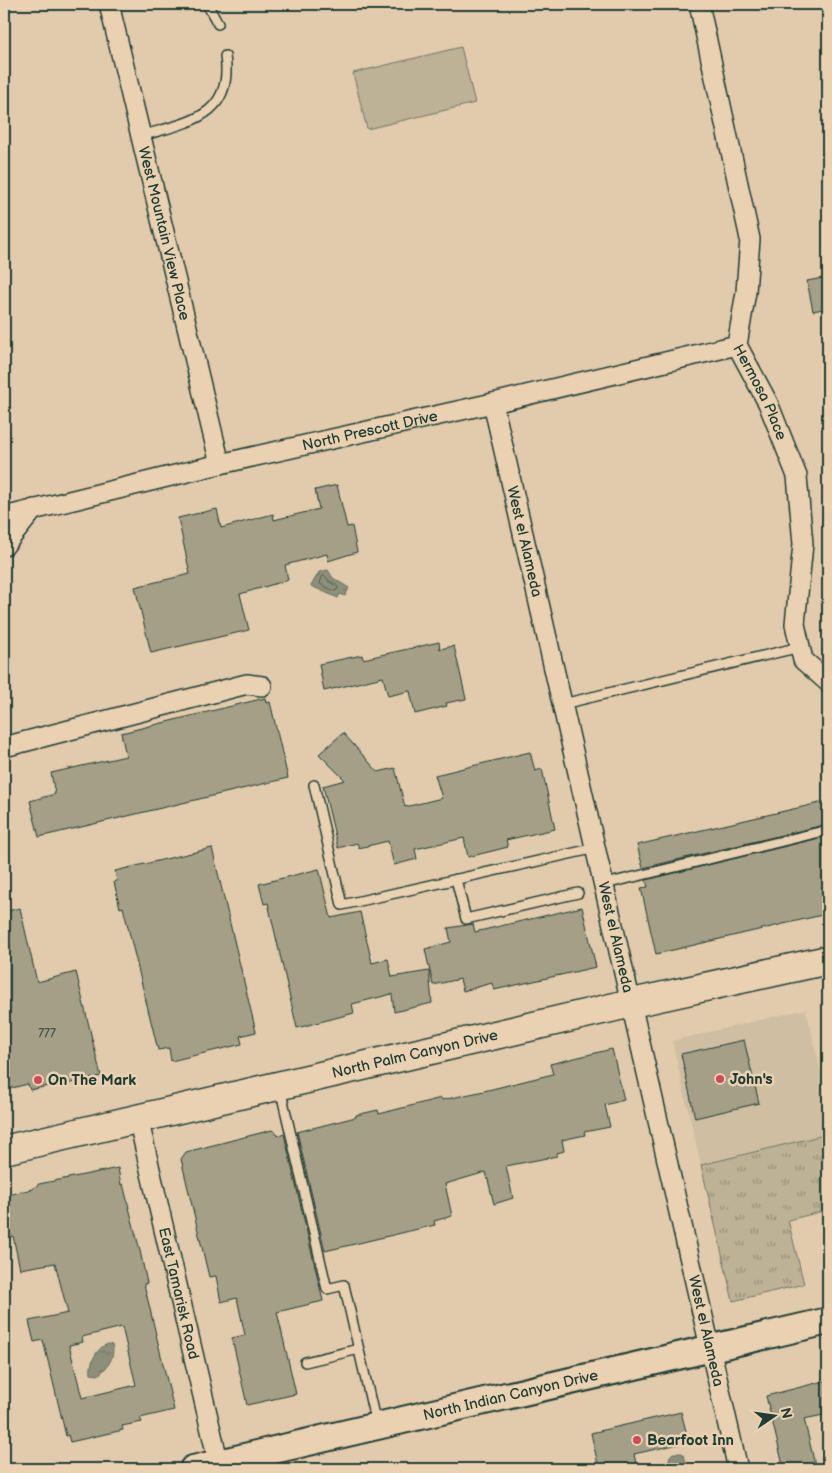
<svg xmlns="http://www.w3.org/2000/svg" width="832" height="1473" font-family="'Balsamiq Sans',sans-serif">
<defs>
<pattern id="park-tufts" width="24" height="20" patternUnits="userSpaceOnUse" patternTransform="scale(1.25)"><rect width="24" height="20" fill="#bdb196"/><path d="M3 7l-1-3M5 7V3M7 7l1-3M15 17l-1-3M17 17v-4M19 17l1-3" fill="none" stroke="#99917b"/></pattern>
<pattern id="water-ripples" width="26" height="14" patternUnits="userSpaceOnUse" patternTransform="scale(1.25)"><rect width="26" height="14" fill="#8e8f7a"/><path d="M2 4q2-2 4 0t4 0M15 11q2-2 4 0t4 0" fill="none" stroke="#737665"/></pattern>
</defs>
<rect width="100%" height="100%" fill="#e1cbac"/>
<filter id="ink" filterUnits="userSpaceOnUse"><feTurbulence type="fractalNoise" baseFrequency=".02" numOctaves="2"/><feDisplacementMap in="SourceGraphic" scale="10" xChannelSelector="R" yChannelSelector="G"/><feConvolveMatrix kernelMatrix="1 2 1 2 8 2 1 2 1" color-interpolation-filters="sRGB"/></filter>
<g filter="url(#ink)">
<path fill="#cfbea1" d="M806 1009 828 1104V1134L701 1165 672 1041Z"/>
<path fill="url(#park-tufts)" stroke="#6e7765" d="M828 1134V1210L788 1220 804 1284 733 1301 701 1165Z"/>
<path fill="#bdb196" stroke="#6e7765" d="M461 47 475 103 367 129 353 73Z"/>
<path fill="url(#water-ripples)" stroke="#626e5e" d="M328 570 333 578 349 588 345 596 340 594 338 598 311 586 319 572Z
M108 1344 112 1345C116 1356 107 1369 98 1375L91 1374C89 1363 97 1347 108 1344Z
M673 1453H682L686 1461 683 1469H666L670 1456Z"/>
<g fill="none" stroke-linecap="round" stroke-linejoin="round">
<path stroke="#4b5e50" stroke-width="1" d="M325 576 330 582 338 587 337 590 334 591 320 584 322 577Z"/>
</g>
<path fill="#a59f87" stroke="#1f3d34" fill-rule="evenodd" d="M828 277V308L813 311 807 281Z
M337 485 347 527 352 526 357 552 328 561 327 554 285 565 288 580 240 594 249 630 151 653 135 587 190 574 178 518 217 509 221 528 273 514 274 520 319 509 315 490Z
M439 642 440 649 454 646 466 699 446 703 447 706 415 714 410 691 388 696 383 677 324 691 319 664 362 655 363 659Z
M265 698 266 703 270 702 288 778 39 837 30 801 55 794 51 773 126 756 121 733Z
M343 733 378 772 395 768 405 807 442 798 435 775 530 752 535 771 542 769 555 829 506 840 508 847 468 857 464 838 415 849 417 859 394 865 388 841 359 848 357 843 338 848 323 786 345 780 319 754Z
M828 801V824L643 868 637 845Z
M828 836V908L821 910 822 915 656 954 641 888 648 887 646 880Z
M212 848 256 1032 240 1036 242 1044 171 1061 169 1048 158 1050 123 907 120 908 114 882 117 881 115 871Z
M319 869 331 918 360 912 372 963 388 959 392 977 429 971 432 1003 394 1012 392 994 352 1004 354 1013 297 1028 268 903 264 904 259 884Z
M582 907 596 967 494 990 492 983 463 991 460 979 433 985 425 949 451 942 448 928 473 924 475 932Z
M20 908 37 982 76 972 101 1076 63 1085 62 1083 30 1090 28 1084 4 1090V912Z
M744 1040 759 1103 695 1118 681 1054Z
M612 1049 624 1100 605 1105 610 1127 584 1132 585 1135 562 1140 564 1151 557 1153V1156L506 1166 513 1198 494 1204 486 1172 445 1184 452 1216 434 1221 435 1225 325 1251 297 1132 356 1117V1115L378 1110 379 1114 441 1098 442 1100 484 1091 553 1074 550 1064Z
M272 1130 279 1136 284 1134 323 1301 277 1312 296 1394 247 1405 232 1338 245 1335 237 1298 221 1302 216 1276 209 1277 181 1159 186 1152Z
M118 1168 121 1185 123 1184 140 1251 147 1283 144 1284 174 1410 140 1418 142 1422 122 1426 123 1430 70 1442 68 1435 66 1436 43 1340 34 1342 29 1321 68 1313 55 1263 20 1269 13 1236 4 1239V1196L32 1189 39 1184ZM122 1327 136 1385 82 1398 69 1345 83 1342 82 1337Z
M828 1380V1414L804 1419 816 1469H784L766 1396Z
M681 1412 687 1435 682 1436 683 1443 634 1454 637 1469H599L591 1433Z"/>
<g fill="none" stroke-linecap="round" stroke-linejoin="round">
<g stroke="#1f3d34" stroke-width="12">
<path id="service" d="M207 4 218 24
M141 136C187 122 234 118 225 56
M563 704 800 647
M314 785 342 905 596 848
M456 879 466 919 578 893
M605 884 828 830
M280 1088 327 1289 344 1285 376 1424
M305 1362 359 1349"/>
</g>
<g stroke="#1f3d34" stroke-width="22">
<g id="minor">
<path id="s1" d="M109 4 220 464"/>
<path id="s2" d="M699 4 750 239 746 292 737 345 768 403 797 476 803 544 795 624 803 660 828 682"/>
<path id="s3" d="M493 403 738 1469"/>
<path id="s4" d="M4 517 220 464 493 403 737 345"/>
<path d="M4 546 34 509"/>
<path d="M4 747 247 684 262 686"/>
<path id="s5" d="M138 1118 220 1469"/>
</g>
</g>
<g stroke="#1f3d34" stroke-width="30">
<g id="secondary">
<path id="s6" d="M193 1469 828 1321"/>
</g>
</g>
<g stroke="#1f3d34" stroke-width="31">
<g id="primary">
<path id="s7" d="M4 1150 632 1003 828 960"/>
</g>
</g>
<use href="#service" stroke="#e9d1b1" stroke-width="9"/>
<use href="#minor" stroke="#e9d1b1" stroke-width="19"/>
<use href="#secondary" stroke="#e9d1b1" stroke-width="26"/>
<use href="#primary" stroke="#e9d1b1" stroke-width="28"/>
</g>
</g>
<g fill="#d1495b" stroke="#e9d1b1" stroke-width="2">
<circle cx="720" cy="1079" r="5"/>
<circle cx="38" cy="1080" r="5"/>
<circle cx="637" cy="1440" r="5"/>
</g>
<g text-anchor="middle" stroke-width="5" stroke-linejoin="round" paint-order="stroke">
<g font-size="12" fill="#405649">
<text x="47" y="1037">777</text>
</g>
<g font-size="15" fill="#1f3d34" stroke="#e9d1b1">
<text dy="5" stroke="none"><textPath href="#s1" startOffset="236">West Mountain View Place</textPath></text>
<text dy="5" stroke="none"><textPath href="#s2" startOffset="400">Hermosa Place</textPath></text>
<text dy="5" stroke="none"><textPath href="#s4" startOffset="376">North Prescott Drive</textPath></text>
<text dy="5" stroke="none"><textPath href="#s3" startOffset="142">West el Alameda</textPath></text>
<text dy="5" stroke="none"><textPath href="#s3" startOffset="548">West el Alameda</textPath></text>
<text dy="5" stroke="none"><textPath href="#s7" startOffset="422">North Palm Canyon Drive</textPath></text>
<text dy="5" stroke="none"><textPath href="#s5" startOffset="180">East Tamarisk Road</textPath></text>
<text dy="5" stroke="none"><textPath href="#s3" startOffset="952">West el Alameda</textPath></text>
<text dy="5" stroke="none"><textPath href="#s6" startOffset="326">North Indian Canyon Drive</textPath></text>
</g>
<g font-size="15" font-weight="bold" fill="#1f3d34" stroke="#e9d1b1" text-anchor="start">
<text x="730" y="1084">John's</text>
<text x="48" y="1085">On The Mark</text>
<text x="647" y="1445">Bearfoot Inn</text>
</g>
</g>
<rect width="832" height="1473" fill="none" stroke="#e9d1b1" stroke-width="20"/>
<rect x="10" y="10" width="812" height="1453" fill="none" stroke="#1f3d34" stroke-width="2" filter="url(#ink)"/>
<g transform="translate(774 1416) rotate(77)" stroke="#e9d1b1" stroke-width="4" paint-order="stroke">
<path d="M0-4L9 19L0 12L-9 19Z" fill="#1f3d34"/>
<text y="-8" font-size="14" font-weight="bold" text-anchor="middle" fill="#1f3d34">N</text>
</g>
</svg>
